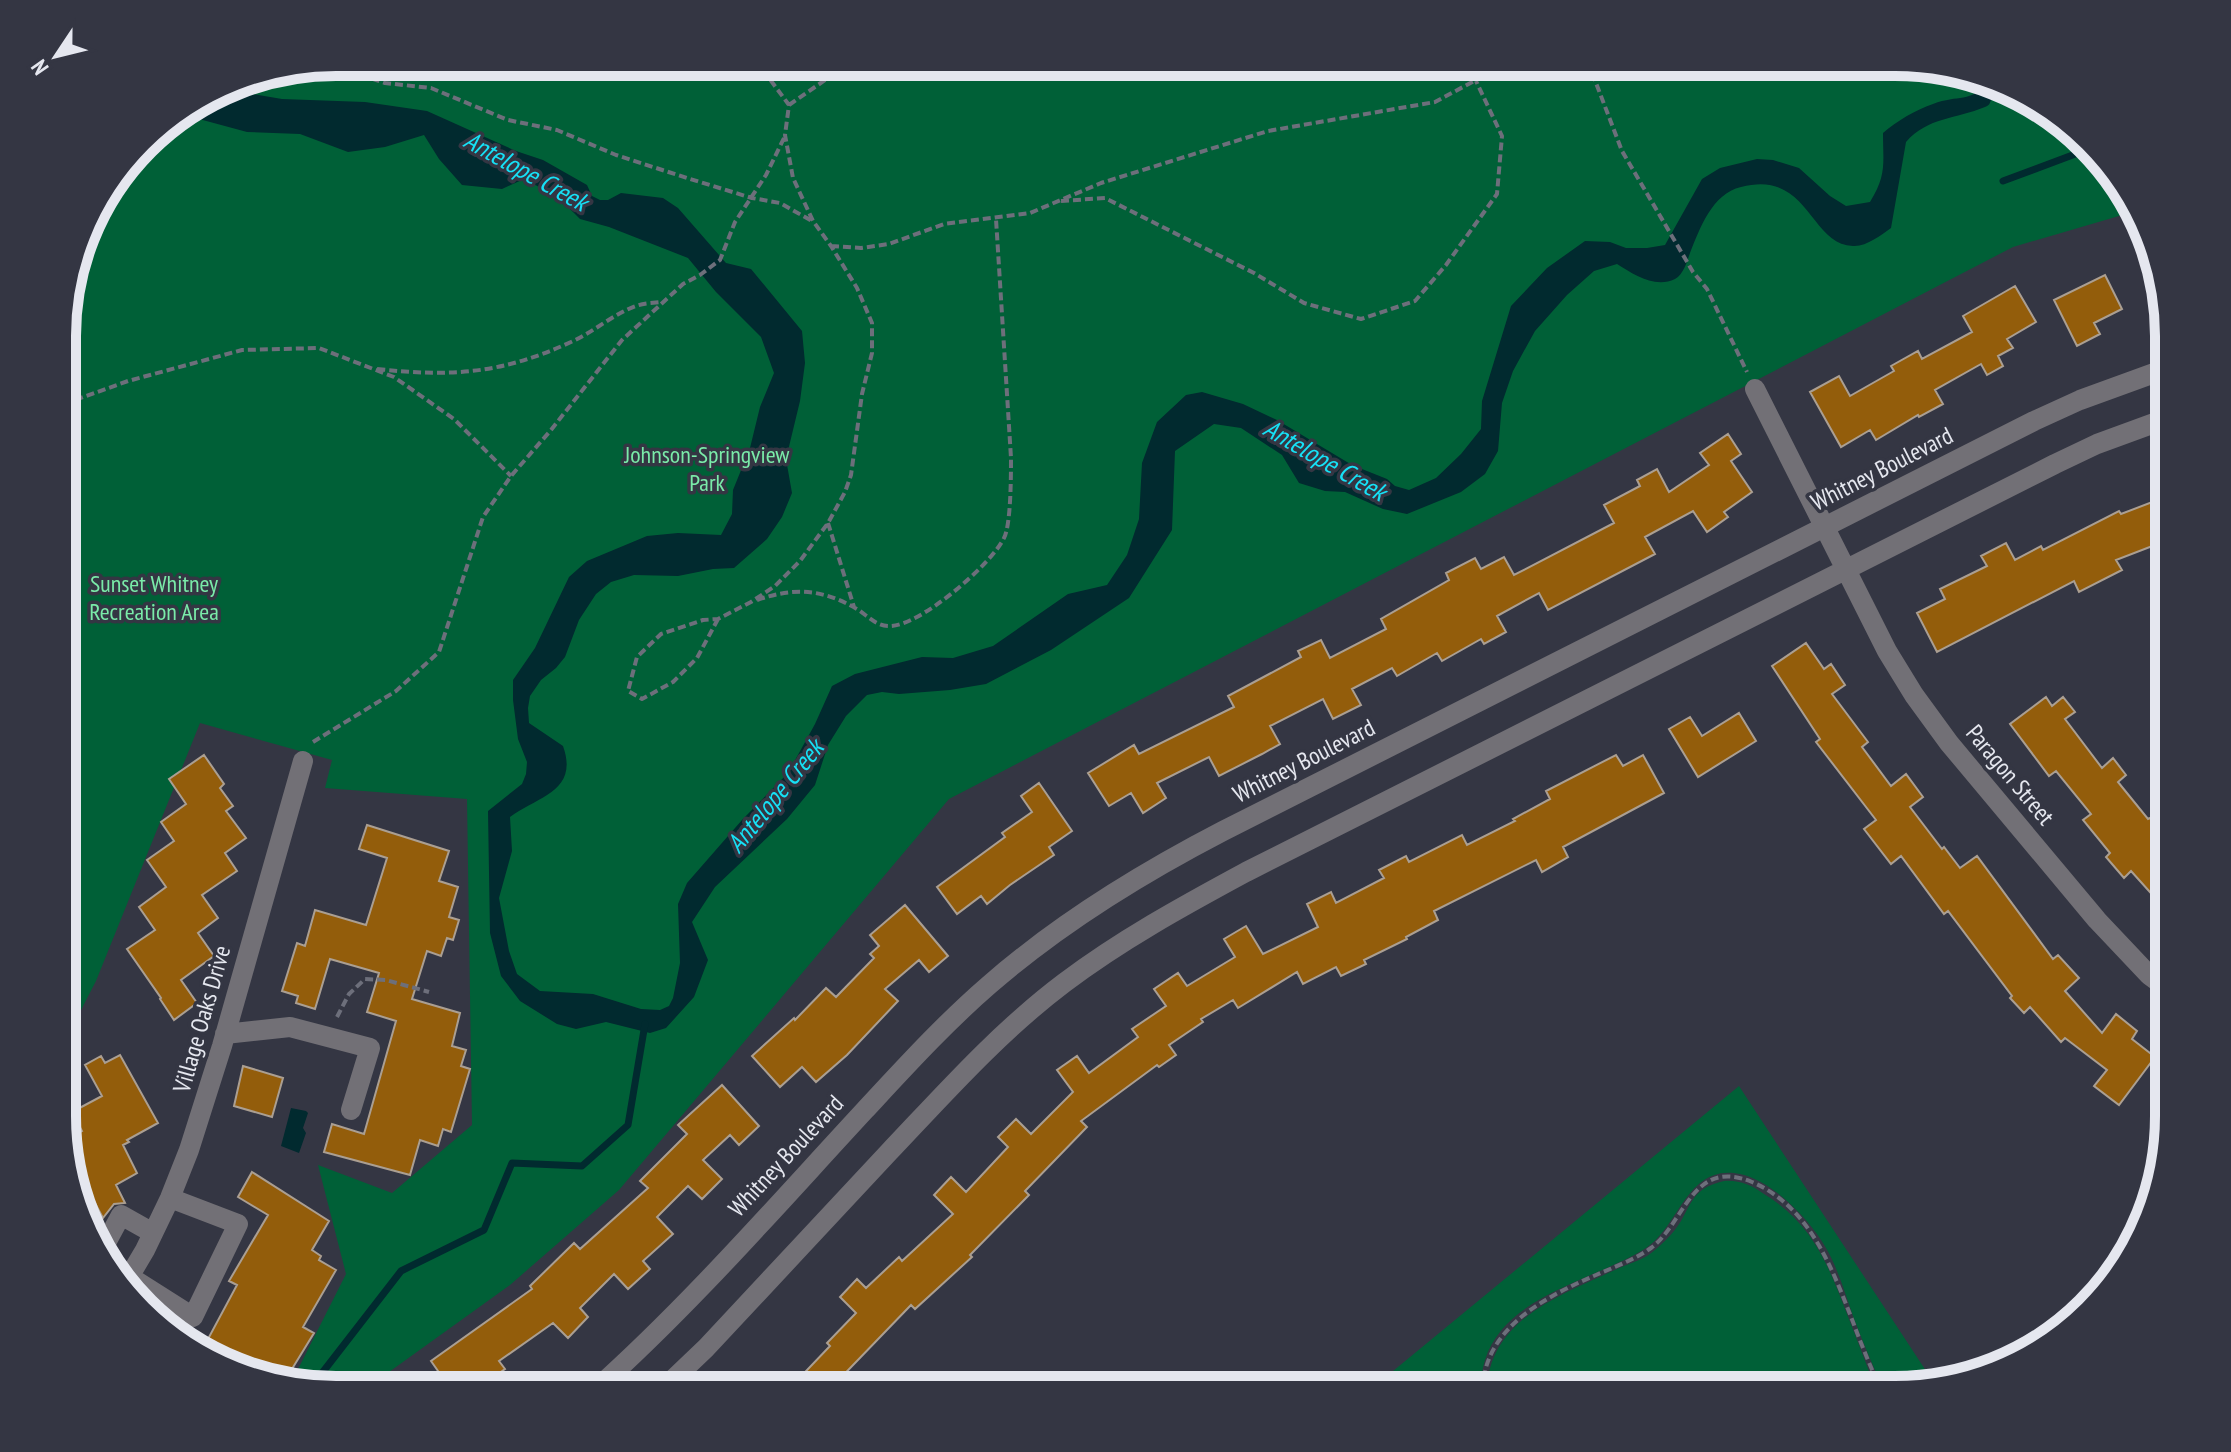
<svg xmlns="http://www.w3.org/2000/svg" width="2231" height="1452" font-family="'PT Sans Narrow',sans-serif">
<rect width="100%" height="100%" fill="#343643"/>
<path fill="#006037" d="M336 62H1895L1983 76 2048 108 2133 199 2136 211 2013 247 949 799 619 1190 510 1285 364 1390H336L291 1383 346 1274 318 1165 392 1193 472 1125 467 799 325 788 332 760 200 723 96 981 64 1043V301L90 214 155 130 232 83Z
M1739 1086 1934 1383 1912 1389H1883C1873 1365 1862 1341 1853 1316 1845 1293 1838 1269 1826 1248 1810 1220 1773 1181 1740 1174 1687 1163 1680 1226 1646 1248 1596 1280 1505 1295 1485 1360 1482 1369 1481 1380 1480 1390H1370Z
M1724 1181C1740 1180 1751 1185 1764 1194 1812 1223 1828 1264 1847 1314 1857 1339 1866 1364 1876 1389L1487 1390C1489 1318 1564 1294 1619 1268 1628 1264 1638 1261 1647 1256 1659 1248 1674 1233 1681 1221 1694 1197 1696 1188 1724 1181Z"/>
<path fill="#012a2f" d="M1991 81 2010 90C2004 92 1997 93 1993 98 1988 103 1992 104 1985 107 1956 119 1928 117 1906 142L1891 228C1881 235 1866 247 1853 246 1809 244 1809 169 1741 187 1712 194 1700 228 1690 253 1687 261 1684 274 1675 279 1655 289 1633 274 1617 264L1594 271 1567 295 1535 331 1513 371 1502 403 1498 451 1485 474 1461 492 1407 514 1383 509 1345 492 1325 491 1299 483 1282 455 1241 428 1214 424 1175 451 1172 530 1129 598 1051 650 986 684 950 690 899 694 882 692 867 695 846 716 828 745 815 785 787 819 715 887 692 922 708 960 694 997 666 1028 650 1033 606 1022 576 1029 557 1024 520 1001 501 976 490 933 488 811 522 784 526 774 527 762 518 739 513 700V680L535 648 569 577 587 561 647 536 678 533 721 535 732 514 733 490 750 448 760 407 774 373 761 337 716 292 688 258 609 227 580 219 558 197 524 179 502 189 462 185 439 159 424 135 385 147 348 152 300 134 247 132 199 119 184 112 222 89 282 99 365 102 427 111 516 151 543 160 587 185 592 196 600 200H608L621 193 663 198 678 208 726 263 751 269 802 331 805 363 800 401 786 459 792 493 782 517 767 539 734 568 713 569 678 576 634 575 611 582 596 594 579 620 565 657 556 668 541 680 530 696 528 708 529 723 563 746C579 791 539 796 510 817L512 851 499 898 509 951 517 974 540 991 593 994 641 1009 660 1010 669 1006 673 998 680 963 678 904 687 883 742 820 788 773 815 724 832 686 855 674 922 657 953 658 993 646 1068 594 1107 585 1127 555 1139 519 1142 463 1157 422 1186 395 1202 392 1243 404 1277 420 1352 465 1387 479 1395 486 1409 490 1436 478 1461 454 1481 429 1482 401 1511 306 1547 268 1585 241 1610 242 1626 248H1647L1665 245 1702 179 1720 168 1757 159 1773 160 1799 168 1830 196 1846 206 1870 202C1887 175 1883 163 1883 133 1897 121 1915 110 1933 104 1959 94 1969 104 1991 81Z
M291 1108 306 1111 308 1113 303 1128 306 1133 299 1153 281 1146Z"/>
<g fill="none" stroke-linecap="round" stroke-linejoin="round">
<path stroke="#012a2f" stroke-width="7" d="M2003 181 2086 150
M312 1386 401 1271 484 1230 512 1163 582 1166 628 1125 645 1024"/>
</g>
<path fill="#935d0b" stroke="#ab9f92" stroke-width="2" d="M2105 275 2122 309 2094 323 2100 334 2077 346 2054 300Z
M2015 286 2036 322 2007 339 2013 348 1998 356 2003 366 1987 375 1981 364 1935 390 1943 404 1919 417 1918 415 1876 440 1870 430 1841 447 1810 392 1839 376 1850 396 1894 371 1891 366 1918 351 1922 359 1972 332 1963 316Z
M1728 434 1741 454 1731 461 1752 492 1724 512 1728 517 1707 532 1693 511 1645 537 1655 554 1548 610 1539 593 1497 616 1506 632 1484 644 1481 639 1442 661 1437 653 1397 676 1392 668 1352 689 1361 705 1333 719 1323 699 1270 726 1280 744 1262 754 1219 776 1209 757 1157 783 1166 798 1143 813 1131 793 1109 806 1088 773 1134 745 1139 754 1234 707 1228 696 1301 657 1298 651 1321 640 1330 658 1386 629 1381 619 1449 580 1446 573 1475 558 1481 569 1504 557 1514 575 1614 523 1604 505 1640 486 1637 480 1657 469 1669 492 1709 465 1700 453Z
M2168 496V540L2116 560 2122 570 2079 592 2074 581 1937 652 1917 613 1945 599 1940 589 1987 566 1981 556 2006 543 2015 560 2041 546 2043 550 2119 511 2121 514Z
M1806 643 1824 669 1831 664 1845 685 1832 694 1868 742 1862 747 1891 786 1906 774 1923 797 1910 807 1942 849 1944 847 1960 868 1977 856 2053 959 2058 955 2079 978 2065 991 2102 1033 2116 1014 2137 1031 2132 1039 2155 1057 2119 1105 2094 1086 2107 1070 2065 1038 2061 1042 2030 1007 2024 1013 2010 998 2012 996 1948 911 1944 914 1901 856 1891 864 1864 829 1876 820 1816 742 1820 739 1772 666Z
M2046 697 2052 706 2063 697 2075 712 2065 719 2102 768 2113 758 2126 775 2118 782 2148 819 2150 818 2168 838V892L2158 901 2131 871 2124 878 2106 857 2110 853 2083 820 2091 814 2056 771 2049 776 2010 724Z
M1739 713 1756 741 1698 777 1669 729 1690 717 1702 736Z
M204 755 224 784 220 788 233 806 226 811 246 838 225 853 237 871 202 895 218 918 198 933 214 956 181 980 197 1003 174 1020 160 999 161 998 127 949 155 930 139 907 166 887 147 860 174 841 161 822 186 804 169 779Z
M1616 755 1623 766 1643 755 1664 793 1563 847 1568 857 1542 872 1536 860 1434 911 1438 920 1406 937 1407 939 1364 960 1366 964 1341 976 1336 967 1303 984 1297 972 1238 1008 1233 1000 1201 1019 1203 1022 1169 1045 1176 1055 1159 1067 1157 1065 1081 1121 1087 1127 1025 1191 1029 1195 970 1255 972 1257 915 1309 911 1305 829 1390H788L830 1346 827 1343 856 1313 840 1297 857 1279 866 1288 899 1257 902 1261 953 1214 934 1195 951 1177 966 1192 1008 1147 998 1137 1016 1119 1031 1134 1073 1092 1057 1070 1077 1056 1089 1073 1138 1037 1132 1029 1166 1006 1154 989 1178 973 1187 986 1235 957 1224 939 1246 926 1263 954 1318 927 1307 904 1331 892 1336 903 1384 878 1379 870 1406 856 1409 862 1462 835 1467 845 1515 821 1513 819 1550 799 1546 791Z
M1039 783 1072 831 1049 847 1054 855 1010 885 987 904 981 896 957 914 937 887 1005 837 1002 833 1032 812 1021 796Z
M367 825 449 851 439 881 458 887 449 917 459 920 453 940 447 938 441 956 427 951 412 999 460 1013 452 1046 466 1050 461 1066 470 1069 451 1132 443 1129 438 1146 420 1140 410 1175 324 1152 332 1124 364 1134 396 1021 367 1012 379 973 330 959 315 1009 296 1003 298 996 282 991 297 943 305 946 315 910 366 925 387 858 359 849Z
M905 905 948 956 929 972 919 960 885 989 898 1001 847 1055 816 1082 802 1067 780 1087 752 1056 794 1018 795 1020 826 988 836 997 874 958 870 954 879 946 870 935Z
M120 1055 158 1123 127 1140 129 1142 123 1145 137 1173 116 1185 125 1203 114 1204 103 1218 88 1190 79 1195 64 1151V1140L82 1131 72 1112 102 1096 85 1065 101 1056 105 1063Z
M243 1066 283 1078 272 1117 234 1106Z
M722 1085 759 1126 739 1145 730 1135 703 1160 722 1179 702 1199 688 1186 657 1217 673 1234 643 1261 650 1269 628 1289 614 1274 580 1308 588 1317 568 1338 553 1323 499 1361 505 1369 475 1390H411L438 1371 431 1361 532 1289 530 1286 574 1243 580 1249 648 1188 640 1181 687 1134 678 1125Z
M252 1172 329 1221 312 1250 321 1256 319 1260 336 1270 303 1327 314 1333 284 1382 252 1376 238 1367 236 1370 201 1352 237 1285 229 1281 268 1215 238 1197Z"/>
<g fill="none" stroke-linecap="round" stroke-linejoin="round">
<path stroke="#6d6f7b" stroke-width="4" stroke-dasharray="8 4" stroke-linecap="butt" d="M1588 62 1622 151 1693 272 1707 289 1747 372
M326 64 385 83 431 88 508 120 557 130 616 155 687 178 752 198 780 203 812 221
M789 105 851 62
M1061 201 1105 198 1254 273 1304 303 1361 319 1415 301 1446 265 1497 194 1502 136 1476 81
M831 246 861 248 889 244 944 224 1030 213 1101 183 1268 131 1435 102 1476 80 1489 62
M377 369C452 377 501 374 571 342 594 332 613 314 636 306 644 303 653 303 661 302
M64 404 128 381 242 350 319 348 394 377 454 419 511 476
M828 523 854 607
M757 600C795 587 822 589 857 609 868 616 876 626 889 626 919 627 991 565 1004 538 1011 525 1011 475 1011 458L996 219
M718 619 697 658 673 682 642 699 628 691 637 657 661 634 703 620 718 619 751 602 775 586 800 561 828 523 845 492 851 475 862 394 872 353V323L857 288 831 246 813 221 793 178 785 135 789 105 757 62
M313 742 396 691 439 652 483 517 511 476 551 430 622 340 683 284 700 275 720 260 735 222 766 175 785 136
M337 1017 349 994 365 979 386 980 429 992
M1483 1390C1483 1328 1547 1296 1596 1275 1614 1267 1634 1260 1651 1248 1685 1223 1692 1157 1752 1182 1810 1207 1832 1268 1853 1322 1861 1344 1871 1367 1880 1389"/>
<path stroke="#727076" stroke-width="20" d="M1755 389 1887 651 1914 695 1949 743 2097 920 2149 975 2168 989
M225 1034 290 1027 370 1048 351 1110
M100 1254 121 1215 153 1233
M108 1263 193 1317 238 1224 170 1198
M126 1282 145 1250 170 1198 189 1150 222 1046 303 761
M595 1390C691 1304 777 1205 865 1110 905 1067 945 1023 989 985 1060 923 1140 874 1223 831L2034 421 2080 400 2168 368
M662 1390 706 1348C767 1283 828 1217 889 1152 945 1093 999 1032 1064 983 1121 940 1183 906 1246 872L2055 464 2097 444 2168 418"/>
</g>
<g text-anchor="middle" stroke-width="7" stroke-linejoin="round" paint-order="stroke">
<g font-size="24" fill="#7aeba9" stroke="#343643">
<text x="707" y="463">Johnson-Springview<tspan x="707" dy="28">Park</tspan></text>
<text x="154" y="592">Sunset Whitney<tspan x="154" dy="28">Recreation Area</tspan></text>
</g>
<g font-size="24" fill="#e5e7ef" stroke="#343643">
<text transform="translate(1882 469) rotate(-27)" y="8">Whitney Boulevard</text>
<text transform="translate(1304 761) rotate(-27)" y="8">Whitney Boulevard</text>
<text transform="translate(2010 775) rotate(50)" y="8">Paragon Street</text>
<text transform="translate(202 1019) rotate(-74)" y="8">Village Oaks Drive</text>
<text transform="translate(786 1156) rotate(-47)" y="8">Whitney Boulevard</text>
</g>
<g font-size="26" font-style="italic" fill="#16e1f6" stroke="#343643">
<text transform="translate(526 171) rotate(29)" y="9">Antelope Creek</text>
<text transform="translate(1325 460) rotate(30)" y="9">Antelope Creek</text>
<text transform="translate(775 796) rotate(-51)" y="9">Antelope Creek</text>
</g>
</g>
<path d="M0 0H2231V1452H0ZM336 76H1895A260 260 0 0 1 2155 336V1116A260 260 0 0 1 1895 1376H336A260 260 0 0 1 76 1116V336A260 260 0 0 1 336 76Z" fill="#343643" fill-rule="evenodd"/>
<path fill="none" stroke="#e5e7ef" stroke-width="10" d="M336 76H1895A260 260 0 0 1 2155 336V1116A260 260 0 0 1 1895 1376H336A260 260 0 0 1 76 1116V336A260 260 0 0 1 336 76Z"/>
<g transform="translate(56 56) rotate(235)" stroke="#343643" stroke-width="6" paint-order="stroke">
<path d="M0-6L14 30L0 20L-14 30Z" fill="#e5e7ef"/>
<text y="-12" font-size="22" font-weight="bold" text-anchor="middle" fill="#e5e7ef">N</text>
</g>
</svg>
